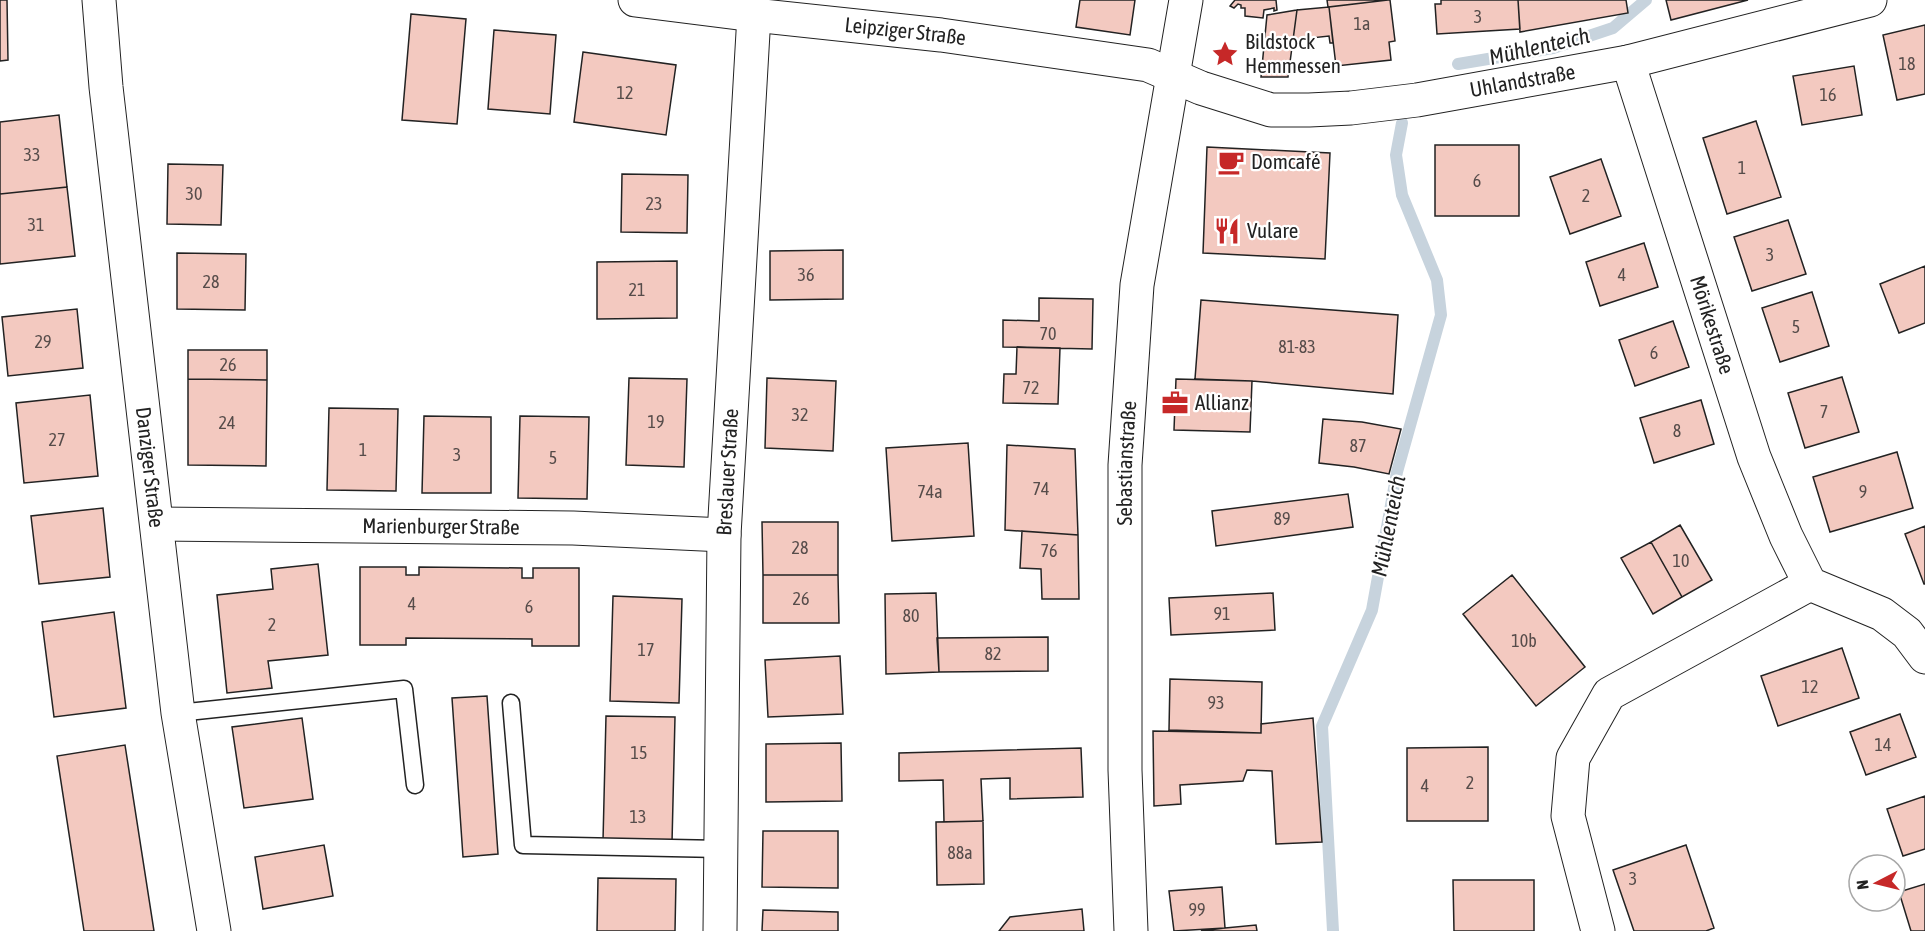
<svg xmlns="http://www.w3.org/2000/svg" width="1925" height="931" font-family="'Asap Condensed',sans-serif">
<rect width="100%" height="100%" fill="#fff"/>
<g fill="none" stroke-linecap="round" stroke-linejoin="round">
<path stroke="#c7d3dd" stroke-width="12" d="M1458 64 1553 48 1613 28 1646 0
M1333 931 1322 726 1372 610 1397 472 1441 315 1437 280 1402 195 1396 155 1402 123"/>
</g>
<path fill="#f3c9c0" stroke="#222" stroke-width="1.5" d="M0 0H7L8 60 0 61Z
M1080 0H1135L1130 35 1076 27Z
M1235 0H1276L1277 10 1274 11V8L1264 10 1263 18 1245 16V8H1241V5L1238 4 1234 8 1230 6Z
M1327 0H1388L1328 7Z
M1388 0H1390L1395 41 1389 42 1391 60 1336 66 1329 7Z
M1441 0H1518L1520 29 1437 34 1435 4H1441Z
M1518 0H1626L1628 13 1520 32Z
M1666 0H1748L1671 20Z
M1329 7 1333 43H1330L1329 36 1293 40 1297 10Z
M1297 10 1288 77H1261L1267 15Z
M411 14 466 19 457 124 402 120Z
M1925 25V94L1897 100 1883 35Z
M494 30 556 35 550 114 488 109Z
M583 52 676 65 666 135 574 122Z
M1854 66 1862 115 1802 125 1793 76Z
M59 115 67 187 0 194V122Z
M1756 121 1781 197 1727 214 1703 138Z
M1435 145H1519V216H1435Z
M1207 147 1330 153 1325 259 1203 253Z
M1601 159 1621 216 1570 234 1550 177Z
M168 164 223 165 221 225 167 224Z
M622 174 688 175 687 233 621 232Z
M67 187 75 256 0 264V194Z
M1788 220 1806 274 1752 291 1734 237Z
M1644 243 1658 287 1600 306 1586 262Z
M843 250V299L770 300V251Z
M177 253 246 254 245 310 177 309Z
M677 261V318L597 319V262Z
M1925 266V323L1899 333 1880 284Z
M1812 292 1829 346 1780 362 1762 308Z
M1039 298 1093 299 1092 349 1003 347V320L1039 321Z
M1201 300 1398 315 1393 394 1252 381 1195 379Z
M77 309 83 368 8 376 2 317Z
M1673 321 1689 367 1635 386 1619 340Z
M1017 347 1060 348 1058 404 1003 403 1004 374H1016Z
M188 350H267V380L188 379Z
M1842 377 1859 432 1805 448 1788 393Z
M629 378 687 379 684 467 626 465Z
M767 378 836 381 833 451 765 448Z
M188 379 267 380 266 466 188 465Z
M1176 379 1252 381 1250 432 1174 430Z
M90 395 98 476 24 483 16 403Z
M1701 400 1714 444 1654 463 1640 418Z
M329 408 398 409 396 491 327 490Z
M424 416 491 417V493H422Z
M520 416 589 417 587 499 518 498Z
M1323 419 1362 422 1401 429 1389 474 1354 467 1319 463Z
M968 443 974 536 892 541 886 448Z
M1007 445 1075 449 1078 535 1005 530Z
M1897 452 1913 508 1830 532 1813 477Z
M1348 494 1353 527 1216 546 1212 511Z
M103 508 110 577 39 584 31 516Z
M762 522H838V575H763Z
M1680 525 1712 580 1682 597 1651 542Z
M1925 526V584H1924L1905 534Z
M1022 531 1078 535 1079 599H1042L1041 569 1020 568Z
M1651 542 1682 597 1653 614 1621 558Z
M318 564 328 655 268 661 272 688 227 693 217 595 273 589 271 569Z
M360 567H406V575H419V567L522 568V578H533V568H579V646H532V639L406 638V645H360Z
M763 575H838L839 623H763Z
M1512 575 1585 667 1536 706 1463 614Z
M936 593 939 672 886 674 885 594Z
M1273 593 1275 630 1171 635 1169 598Z
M613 596 682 599 679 703 610 701Z
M114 612 126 708 54 717 42 622Z
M1048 637V671L939 672 937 638Z
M1842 648 1859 698 1778 726 1761 676Z
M840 656 843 714 768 717 765 660Z
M1170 679 1262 682 1261 733 1169 730Z
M487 696 498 854 463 857 452 698Z
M1900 714 1916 757 1866 775 1850 732Z
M606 716 675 717 672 843 603 841Z
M302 718 313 799 244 808 232 727Z
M1313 718 1322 842 1276 844 1272 771 1247 770 1243 781 1180 785 1181 804 1154 806 1153 731 1261 733V724Z
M841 743 842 801 766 802V744Z
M125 745 154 931H84L57 756Z
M1488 747V821H1407V748Z
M1081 748 1083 797 1010 799V778L981 779 983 821 944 822 943 780 899 781V753Z
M1925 796V849L1903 856 1887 809Z
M983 821 984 884 937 885 936 822Z
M763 831H838V888L762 887Z
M324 845 333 896 263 909 255 857Z
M1686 845 1714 928 1706 931H1634L1613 870Z
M598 878 676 879 675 931H597Z
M1453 880H1534V931H1454Z
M1925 884V931H1911L1899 892Z
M1222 887 1225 928 1174 931 1169 891Z
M1082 909 1084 931H999L1010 917Z
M763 910 838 912V931H762Z
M1256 925 1257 931H1201L1225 928Z"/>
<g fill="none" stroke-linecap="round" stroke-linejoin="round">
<g stroke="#222" stroke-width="19">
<path id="service" d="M511 703 523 845 721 849
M178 713 404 689 415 785"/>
</g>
<g stroke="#222" stroke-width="35">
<g id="minor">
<path id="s1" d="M99 0 106 87 178 713 214 931"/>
<path id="s2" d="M635 0 754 15 941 35 1148 65 1201 88 1271 110H1309L1351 108 1417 100 1628 62 1870 0"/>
<path id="s3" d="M1628 62 1754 457 1786 536 1810 584 1882 614 1907 633 1925 657"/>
<path id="s4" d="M157 524 573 528 724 535"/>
<path id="s5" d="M720 931 724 535 754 15"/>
<path d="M1598 931 1568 816 1573 758 1609 694 1810 584"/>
</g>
</g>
<g stroke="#222" stroke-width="35">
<g id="tertiary">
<path id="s6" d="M1131 931 1125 770V465L1137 285 1186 0"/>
</g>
</g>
<use href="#service" stroke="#fff" stroke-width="16"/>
<use href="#minor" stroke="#fff" stroke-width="33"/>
<use href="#tertiary" stroke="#fff" stroke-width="33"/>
</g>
<defs>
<g id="sight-bare" transform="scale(2.07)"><path d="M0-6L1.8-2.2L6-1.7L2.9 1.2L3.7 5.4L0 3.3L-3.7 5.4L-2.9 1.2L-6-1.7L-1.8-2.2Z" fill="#c62828" stroke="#fff" stroke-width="2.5" paint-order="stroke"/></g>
<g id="cafe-bare" transform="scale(2.07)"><path d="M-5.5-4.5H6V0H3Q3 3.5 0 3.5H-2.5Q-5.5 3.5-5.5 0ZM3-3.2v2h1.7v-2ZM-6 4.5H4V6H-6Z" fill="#c62828" stroke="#fff" stroke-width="2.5" paint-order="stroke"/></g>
<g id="restaurant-bare" transform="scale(2.07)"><path d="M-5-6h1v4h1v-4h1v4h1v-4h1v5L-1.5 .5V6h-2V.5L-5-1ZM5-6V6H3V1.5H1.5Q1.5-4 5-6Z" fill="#c62828" stroke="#fff" stroke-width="2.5" paint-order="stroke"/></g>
<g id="office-bare" transform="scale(2.07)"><path d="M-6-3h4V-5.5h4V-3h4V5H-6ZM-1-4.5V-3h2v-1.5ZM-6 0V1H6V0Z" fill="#c62828" stroke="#fff" stroke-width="2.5" paint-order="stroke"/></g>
</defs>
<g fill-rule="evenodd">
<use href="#sight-bare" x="1225" y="54"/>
<use href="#cafe-bare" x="1231" y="162"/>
<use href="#restaurant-bare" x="1227" y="231"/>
<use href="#office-bare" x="1175" y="403"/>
</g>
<g text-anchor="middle" stroke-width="4.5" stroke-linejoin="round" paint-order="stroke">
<g font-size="18" fill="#564c4a">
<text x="1478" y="23">3</text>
<text x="1362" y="30">1a</text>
<text x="1907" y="70">18</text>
<text x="625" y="99">12</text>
<text x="1828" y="101">16</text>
<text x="32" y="161">33</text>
<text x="1742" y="174">1</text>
<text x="1477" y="187">6</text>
<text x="194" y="200">30</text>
<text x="1586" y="202">2</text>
<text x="654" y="210">23</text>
<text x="36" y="231">31</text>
<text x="1770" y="261">3</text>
<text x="806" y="281">36</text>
<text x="1622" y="281">4</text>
<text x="211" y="288">28</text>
<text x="637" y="296">21</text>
<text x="1796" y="333">5</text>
<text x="1048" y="340">70</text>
<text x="43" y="348">29</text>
<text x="1297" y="353">81-83</text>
<text x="1654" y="359">6</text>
<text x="228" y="371">26</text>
<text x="1031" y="394">72</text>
<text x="1824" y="418">7</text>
<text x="800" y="421">32</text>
<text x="656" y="428">19</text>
<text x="227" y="429">24</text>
<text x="1677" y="437">8</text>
<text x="57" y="446">27</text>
<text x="1358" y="452">87</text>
<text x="363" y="456">1</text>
<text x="457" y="461">3</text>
<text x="553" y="464">5</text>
<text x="1041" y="495">74</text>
<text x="930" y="498">74a</text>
<text x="1863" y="498">9</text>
<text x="1282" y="525">89</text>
<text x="800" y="554">28</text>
<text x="1049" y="557">76</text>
<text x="1681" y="567">10</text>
<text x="801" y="605">26</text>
<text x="412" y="610">4</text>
<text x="529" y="613">6</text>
<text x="1222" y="620">91</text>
<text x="911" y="622">80</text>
<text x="272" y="631">2</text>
<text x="1524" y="647">10b</text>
<text x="646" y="656">17</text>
<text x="993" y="660">82</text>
<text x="1810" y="693">12</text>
<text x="1216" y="709">93</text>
<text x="1883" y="751">14</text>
<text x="639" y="759">15</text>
<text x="1470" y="789">2</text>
<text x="1425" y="792">4</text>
<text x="638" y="823">13</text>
<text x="960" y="859">88a</text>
<text x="1633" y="885">3</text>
<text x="1197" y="916">99</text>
</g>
<g font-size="21" fill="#222" stroke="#fff">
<text dy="7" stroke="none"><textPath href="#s2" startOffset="272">Leipziger Straße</textPath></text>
<text dy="7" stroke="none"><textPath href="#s2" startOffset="902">Uhlandstraße</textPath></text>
<text dy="7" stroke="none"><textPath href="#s3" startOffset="276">Mörikestraße</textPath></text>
<text dy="7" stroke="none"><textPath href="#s6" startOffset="468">Sebastianstraße</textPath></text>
<text dy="7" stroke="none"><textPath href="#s1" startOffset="470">Danziger Straße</textPath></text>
<text dy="7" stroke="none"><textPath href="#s5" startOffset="459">Breslauer Straße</textPath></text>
<text dy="7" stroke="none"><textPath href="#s4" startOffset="284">Marienburger Straße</textPath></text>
</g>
<g font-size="21" fill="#222" stroke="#fff" text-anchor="start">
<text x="1245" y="49">Bildstock<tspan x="1245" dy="24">Hemmessen</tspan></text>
<text x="1251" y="169">Domcafé</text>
<text x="1247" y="238">Vulare</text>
<text x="1195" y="410">Allianz</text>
</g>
<g font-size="22" font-style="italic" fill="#222" stroke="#fff">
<text transform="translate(1539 46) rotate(-13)" y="8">Mühlenteich</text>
<text transform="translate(1388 526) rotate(-79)" y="8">Mühlenteich</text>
</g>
</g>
<g transform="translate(1877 883) rotate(263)"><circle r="28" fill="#ffffff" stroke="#a7a7a7" stroke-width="1.5"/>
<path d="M0-4.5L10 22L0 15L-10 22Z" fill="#c62828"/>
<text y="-9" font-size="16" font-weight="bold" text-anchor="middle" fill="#222222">N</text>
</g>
</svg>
